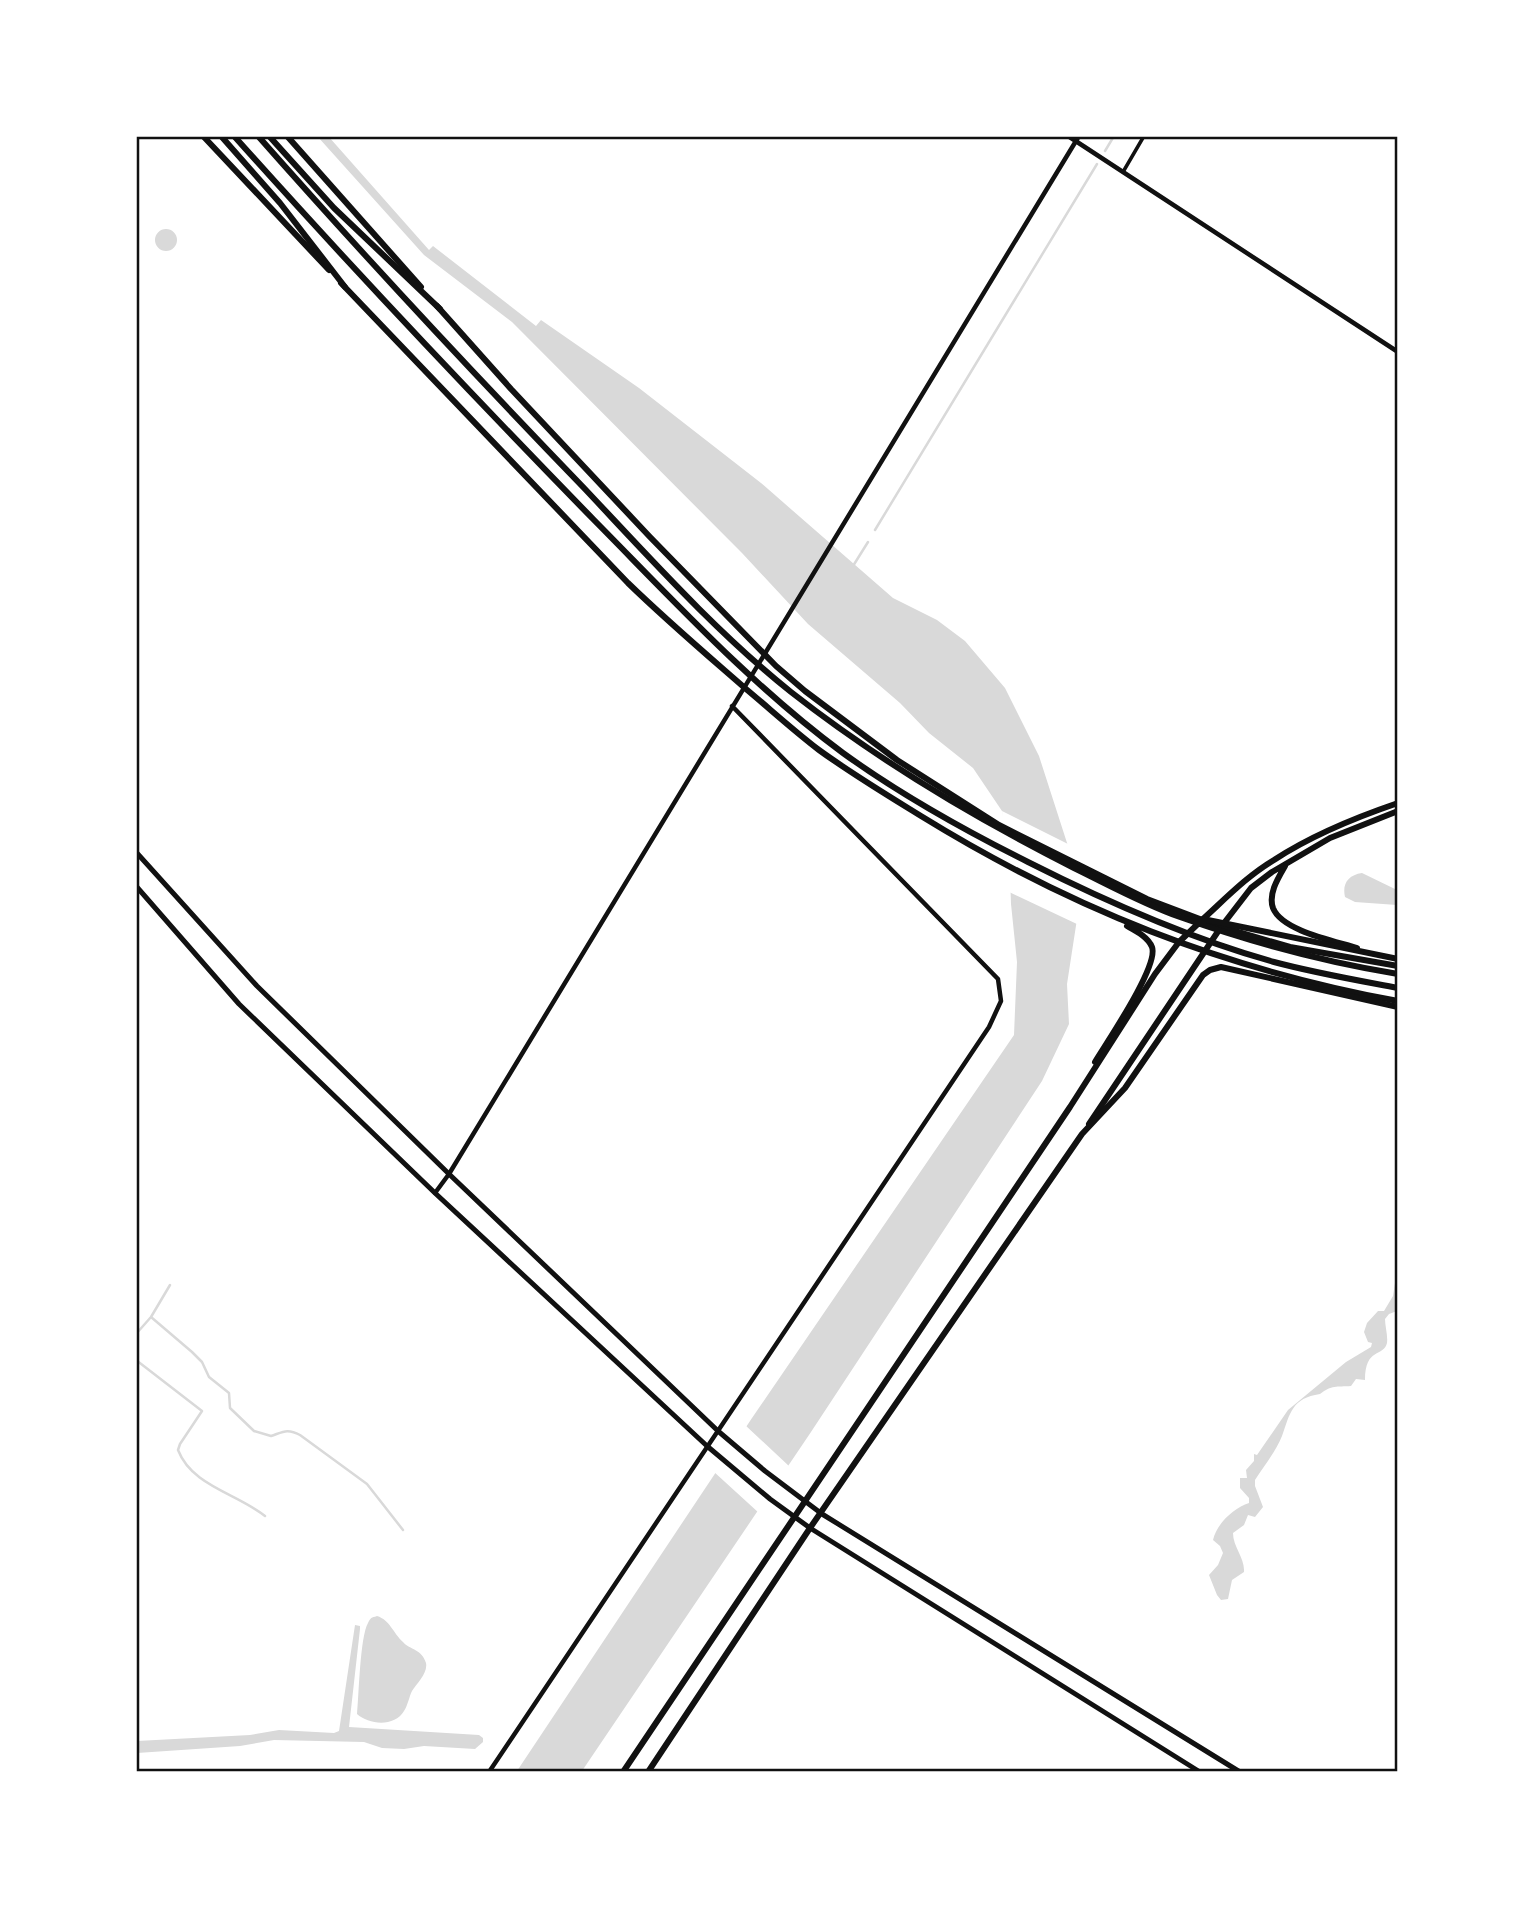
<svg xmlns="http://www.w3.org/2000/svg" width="1534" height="1908" font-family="Manrope,sans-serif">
<rect width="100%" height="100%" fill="#fff"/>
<path fill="#d9d9d9" d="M318 137H329L429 250 433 246 536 326 541 320 639 388 761 483 893 598 937 620 965 641 1005 688 1039 756 1068 846 1077 919 1067 984 1069 1024 1042 1081 811 1432 582 1771H517L752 1418 1014 1035 1017 962 1011 904 1009 846 1002 811 973 768 929 733 900 703 808 624 742 553 512 322 424 255Z
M155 240a11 11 0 1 1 22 0a11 11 0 1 1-22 0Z
M1362 873 1397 890V905L1355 902 1345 897C1342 884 1348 875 1362 873Z
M1397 1270V1311L1389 1314 1385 1319C1385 1326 1388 1336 1387 1343 1384 1357 1365 1347 1365 1380L1356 1379 1351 1386C1336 1387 1332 1385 1320 1394 1292 1398 1290 1413 1282 1436 1276 1451 1264 1466 1255 1480V1486L1263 1507 1255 1517 1248 1515 1244 1525 1233 1533C1233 1547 1245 1558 1244 1572L1232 1580 1228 1599 1221 1600 1217 1595 1209 1575 1218 1565 1223 1553 1220 1546 1213 1540C1217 1523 1234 1508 1249 1503V1498L1240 1488V1478H1247L1246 1470 1254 1461V1454L1257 1455 1288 1410 1346 1362 1371 1347 1372 1343 1368 1342 1364 1332 1367 1323 1378 1311H1384L1393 1296Z
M377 1616C390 1620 393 1633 403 1642 410 1650 422 1649 426 1663 428 1673 417 1683 412 1691 409 1697 408 1705 404 1711 395 1727 369 1725 357 1714 359 1694 360 1637 368 1623 371 1617 371 1618 377 1616Z
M355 1625 360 1626V1629L349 1727 479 1735 483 1738V1742L475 1749 424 1746 404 1749 382 1748 364 1742 274 1740 240 1746 137 1753V1741L250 1735 279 1730 334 1733 339 1731Z"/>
<path fill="#fff" d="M1002 811 1072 846 1079 925 1007 891Z
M745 1425 790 1467 759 1513 713 1471Z"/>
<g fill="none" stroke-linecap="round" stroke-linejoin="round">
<path stroke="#d9d9d9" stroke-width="2.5" d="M1105 151 1114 136
M875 530 1097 164
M853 566 868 542
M151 1317 192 1352 202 1362 209 1377 229 1393 230 1408 254 1431 271 1436C283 1432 287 1428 300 1435L367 1484 403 1530
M136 1334 151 1317 170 1285
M136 1360 202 1411 180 1444 178 1450C192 1486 236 1493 265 1516"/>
<path stroke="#111" stroke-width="3.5" d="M1123 172 1144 136"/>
<path stroke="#111" stroke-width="4.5" d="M1068 136 1398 352
M435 1193 449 1174 1079 136
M489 1772 989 1027 1001 1001 998 979 732 706"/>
<path stroke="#111" stroke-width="5" d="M136 852 257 986 449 1174 718 1431 765 1471 822 1514 1240 1772
M136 886 239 1004 435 1193 707 1446 770 1499 810 1528 1200 1772"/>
<path stroke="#111" stroke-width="6" d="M203 136 329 270
M287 136 421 287
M341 283 628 583C666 620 706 654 746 689 770 709 794 731 819 750 852 774 887 795 921 816 1072 909 1224 969 1398 1001
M437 306 511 389 650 537 776 666 805 691 897 760 999 825 1147 899 1221 927 1290 947 1398 966
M1285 866C1278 878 1268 894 1273 908 1282 931 1335 941 1357 948
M1203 919C1225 899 1247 876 1274 860 1312 835 1354 818 1398 803
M1095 1062C1107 1042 1159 966 1152 947 1148 937 1136 931 1127 926
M1089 1124 1221 927 1251 888 1272 872 1330 838 1398 811"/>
<path stroke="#111" stroke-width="6" d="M221 136 280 203 345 287
M234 136C351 267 472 395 594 520 674 601 751 685 843 753 901 795 964 830 1028 862 1107 902 1188 938 1274 962 1315 973 1356 980 1398 988
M258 136C364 256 473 373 584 488 650 558 716 632 791 692 879 761 975 818 1074 868 1109 885 1143 904 1180 917 1250 942 1324 962 1398 974
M269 136 334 208 440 309
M623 1772 1070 1107 1155 974 1179 942 1203 919 1398 959
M648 1772 810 1528 1082 1134 1125 1088 1203 975 1210 970 1221 967 1398 1007"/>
</g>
<rect width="1534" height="1908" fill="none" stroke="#ffffff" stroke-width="276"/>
<rect x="138" y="138" width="1258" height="1632" fill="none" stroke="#111" stroke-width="2.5"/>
</svg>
